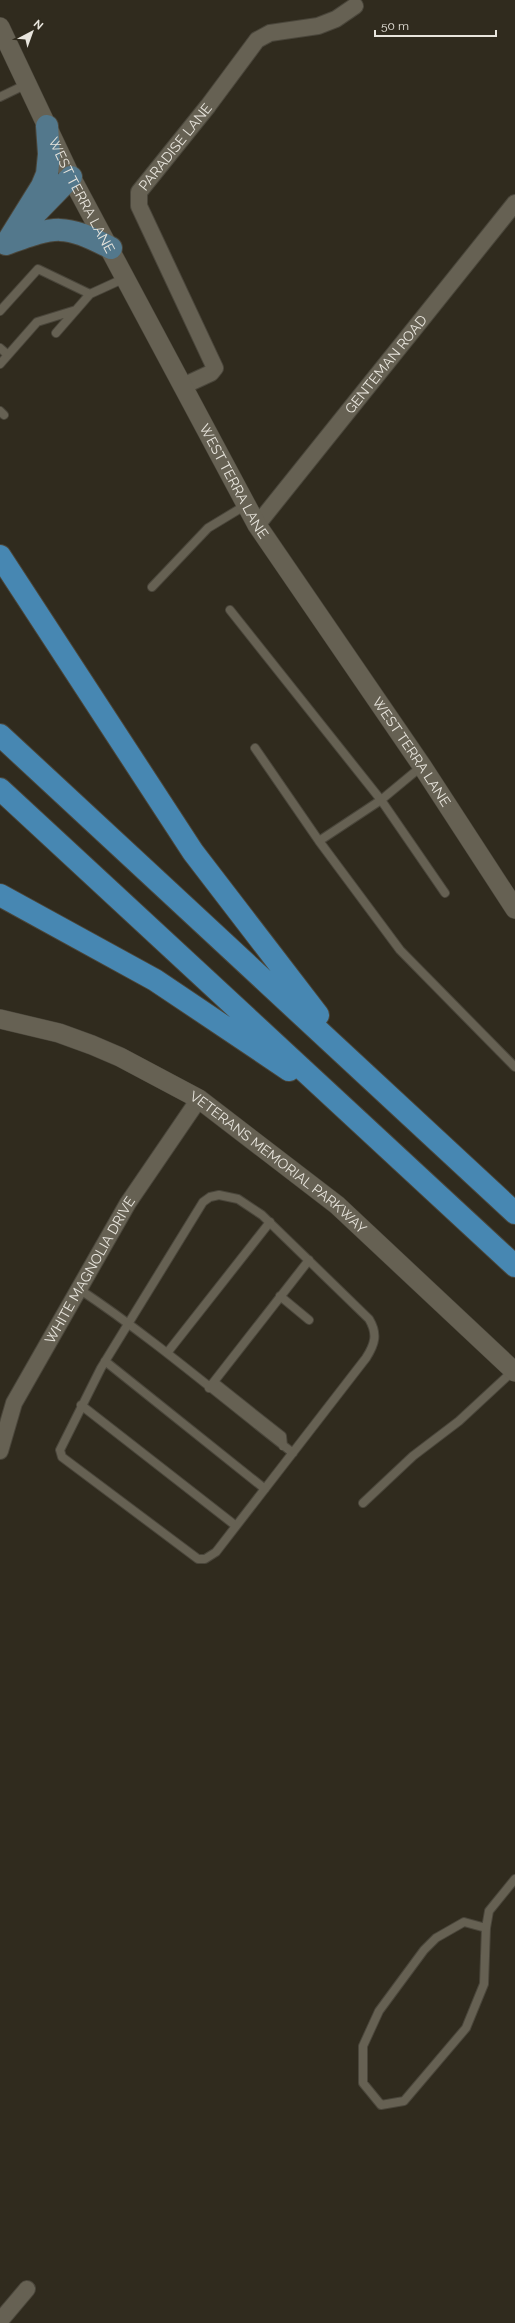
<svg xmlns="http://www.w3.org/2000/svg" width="515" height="2323" font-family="Raleway,sans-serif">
<rect width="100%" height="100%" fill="#302b1e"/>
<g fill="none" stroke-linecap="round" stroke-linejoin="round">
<g stroke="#4a463b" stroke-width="10">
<path id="service" d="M0 97 27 84
M0 311 38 269 90 294
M56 333 90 294 125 278
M0 348 8 355
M0 364 37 322 76 310
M0 411 4 415
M152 587 208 528 246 505
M230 610 381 800 319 841 255 748
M422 766 381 800 445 893
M319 841 400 950 515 1067
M219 1195 238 1199 262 1215 369 1319C378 1334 375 1344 366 1358L216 1552 205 1559H198L62 1457 60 1450 101 1368 203 1202 210 1197Z
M79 1289C154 1339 222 1398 293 1453
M280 1296 309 1320
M167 1353 270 1222
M105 1361 265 1489
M214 1382 282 1436 283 1446
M209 1388 309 1260
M81 1405 236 1526
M363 1503 413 1456 459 1421 514 1370
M486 1928 464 1922 436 1938 424 1950 379 2011 363 2046V2083L381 2105 404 2101 466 2028 484 1984 486 1928 489 1911 515 1879"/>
</g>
<g stroke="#4a463b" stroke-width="18">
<g id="minor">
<path id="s1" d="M183 386 211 373 215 368 139 206V192L208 106 257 40 270 33 318 26 336 19 355 6"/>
<path id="s2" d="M257 525 515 203"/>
<path id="s3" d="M0 1451 14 1403 128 1203 199 1099"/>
<path d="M0 2321 27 2289"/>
</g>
</g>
<g stroke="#4a463b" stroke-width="20">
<g id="tertiary">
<path id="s4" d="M0 27 71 177 257 525 422 766 515 909"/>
<path id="s5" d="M0 1019 59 1033 92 1045 120 1057 199 1099 337 1205 515 1372"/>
</g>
</g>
<g stroke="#4a463b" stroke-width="24">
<path id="primary" d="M35 214 71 177
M6 244 42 186 47 174 49 154 47 126
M6 244C56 226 63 223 111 248"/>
</g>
<g stroke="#4a463b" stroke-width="24">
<path id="motorway" d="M0 556 193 852 318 1015
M0 735 515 1213
M0 789 515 1266
M0 895 155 980 289 1070"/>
</g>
<use href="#service" stroke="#666153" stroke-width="8"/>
<use href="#minor" stroke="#666153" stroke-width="16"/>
<use href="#tertiary" stroke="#666153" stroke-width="19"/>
<use href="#primary" stroke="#53788c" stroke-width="22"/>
<use href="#motorway" stroke="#4787b2" stroke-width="22"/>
</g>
<g text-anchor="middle" stroke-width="3" stroke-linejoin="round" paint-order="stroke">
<g font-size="14" fill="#e8e5dd" stroke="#302b1e">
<text dy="5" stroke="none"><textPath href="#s1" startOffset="288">PARADISE LANE</textPath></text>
<text dy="5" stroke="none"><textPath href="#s4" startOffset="187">WEST TERRA LANE</textPath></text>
<text dy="5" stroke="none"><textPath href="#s2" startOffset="206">GENTEMAN ROAD</textPath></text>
<text dy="5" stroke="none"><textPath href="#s4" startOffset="511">WEST TERRA LANE</textPath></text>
<text dy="5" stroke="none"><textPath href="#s4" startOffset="835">WEST TERRA LANE</textPath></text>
<text dy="5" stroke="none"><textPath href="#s5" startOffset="317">VETERANS MEMORIAL PARKWAY</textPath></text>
<text dy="5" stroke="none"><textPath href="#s3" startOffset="203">WHITE MAGNOLIA DRIVE</textPath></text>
</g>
</g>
<g transform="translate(32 32) rotate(41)" stroke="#302b1e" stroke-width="3" paint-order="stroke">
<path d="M0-3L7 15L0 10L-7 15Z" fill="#e8e5dd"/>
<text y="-6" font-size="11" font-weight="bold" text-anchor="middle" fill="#e8e5dd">N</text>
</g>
<path d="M375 30v6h121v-6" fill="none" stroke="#e8e5dd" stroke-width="2"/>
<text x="381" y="30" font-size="12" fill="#e8e5dd" stroke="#302b1e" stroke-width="3" paint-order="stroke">50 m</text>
</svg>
